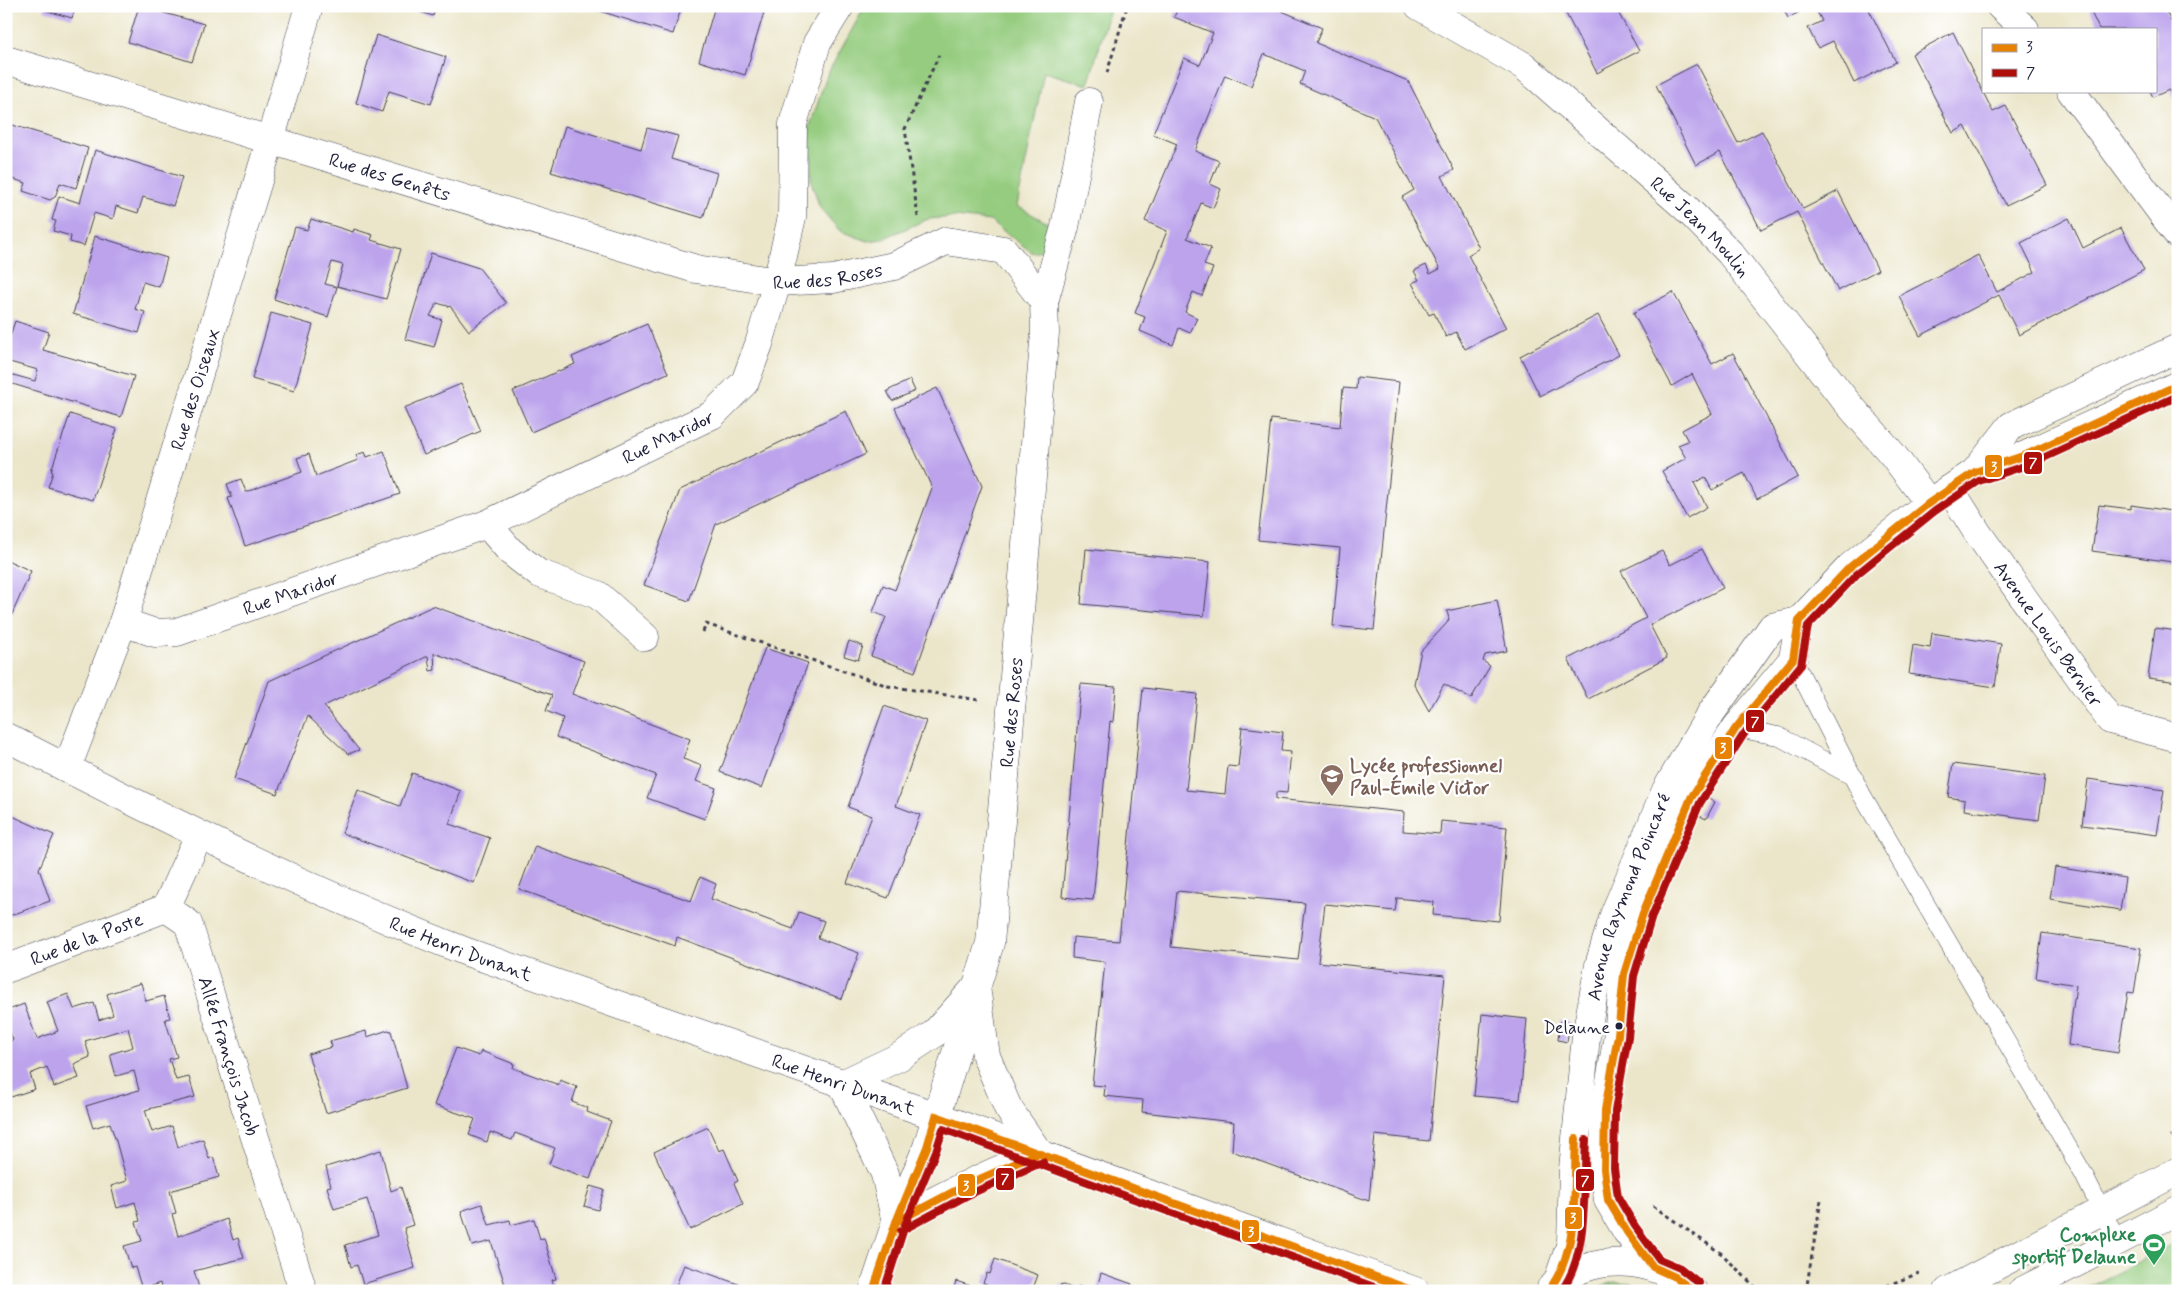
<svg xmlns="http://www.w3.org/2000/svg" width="2184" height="1297" font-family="Mynerve,sans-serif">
<rect width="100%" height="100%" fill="#fff"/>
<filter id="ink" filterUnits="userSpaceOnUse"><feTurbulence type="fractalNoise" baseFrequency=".02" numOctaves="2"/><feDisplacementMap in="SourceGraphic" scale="10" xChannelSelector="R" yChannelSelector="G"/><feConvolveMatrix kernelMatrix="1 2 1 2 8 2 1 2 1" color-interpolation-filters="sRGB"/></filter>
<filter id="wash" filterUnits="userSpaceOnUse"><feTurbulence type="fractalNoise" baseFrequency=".0096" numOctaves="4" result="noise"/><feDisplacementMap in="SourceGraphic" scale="20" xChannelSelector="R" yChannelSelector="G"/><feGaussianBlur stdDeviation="1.12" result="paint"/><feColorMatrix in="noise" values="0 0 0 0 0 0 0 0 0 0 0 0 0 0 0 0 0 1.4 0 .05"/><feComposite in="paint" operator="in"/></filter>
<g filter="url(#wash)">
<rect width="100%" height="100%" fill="#ebe6ca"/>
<path fill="#95cc7f" stroke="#5c775d" d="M865 6H1111L1088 85 1044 72 1017 206 1053 226 1045 250 1033 253 990 221 955 217 928 219 882 239 868 241 840 231 820 208 811 181 809 129 827 75Z
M2178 1241V1291H2082Z
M1615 1282 1631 1283 1658 1291H1583Z"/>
<g id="blocks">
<path fill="#bca3ec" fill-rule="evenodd" d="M45 6H76L72 18 44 10Z
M139 6 204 24 192 62 128 42Z
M402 6H436L433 16Z
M584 6H682L673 34Z
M715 6H766L745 75 699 61Z
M1179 6H1270L1322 28 1316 43 1408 81 1454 170 1442 176 1479 248 1468 255 1506 328 1465 349 1456 332 1446 337 1434 313 1429 315 1412 283 1419 280 1414 271 1426 265 1430 274 1440 269 1402 197 1414 190 1375 117 1300 84 1305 71 1264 54 1251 86 1225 75 1195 151 1219 161 1210 184 1221 189 1213 208 1201 203 1187 238 1211 248 1204 265 1213 268 1202 296 1193 292 1185 312 1197 318 1190 333 1179 328 1173 345 1140 331 1145 317 1135 313 1167 231 1145 221 1177 144 1153 134 1184 58 1200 65 1213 33 1174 17Z
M1562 6H1630L1618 12 1639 51 1597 73Z
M1782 6H1811L1788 18Z
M1814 6H1867L1896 62 1854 83 1833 41 1818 48 1808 28 1822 21Z
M2088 6H2163L2178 34V108L2169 90 2153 97 2150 91H2155V29H2099Z
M1953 32 1993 112 2006 106 2047 185 2006 205 1965 126 1953 133 1912 54Z
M376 35 446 57 431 104 389 91 382 112 356 103Z
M1697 64 1738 143 1762 131 1803 209 1838 191 1878 270 1838 291 1797 212 1761 230 1720 152 1696 165 1656 85Z
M6 123 88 148 76 188 60 183 55 197 50 200 23 191 26 183 6 177Z
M565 126 641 149 647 128 678 136 671 159 717 173 703 218 551 172Z
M95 150 182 177 173 206 143 197 138 213 116 206 113 219 94 213 84 246 70 242 71 236 53 231 56 221 52 220 59 196 80 203Z
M2069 218 2083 248 2121 228 2144 270 2019 335 1999 295 1920 336 1899 296 1978 255 1997 292 2035 272 2021 243Z
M311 219 353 232 354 229 373 235 371 240 401 249 386 299 337 286 343 265 332 262 325 284 337 287 328 317 274 299 295 227 307 230Z
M95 236 167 258 159 287 143 282 135 309 145 312 139 333 73 314Z
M431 253 479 268 506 303 469 331 451 307 437 303 430 316 442 320 434 347 405 339Z
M1673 292 1712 364 1733 353 1798 477 1757 499 1744 473 1712 490 1705 477 1694 483 1707 507 1687 518 1662 471 1686 458 1678 445 1688 441 1682 430 1712 414 1692 374 1672 386 1633 313Z
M271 313 313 325 294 391 252 379Z
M1598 315 1619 355 1540 396 1520 356Z
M15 321 49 332 43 350 134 376 121 417 6 382V373L35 381 38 370 6 361V348Z
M647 324 668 373 531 432 513 391 575 364 572 357Z
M1357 377 1399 382 1374 630 1333 626 1340 548 1258 540 1271 419 1340 427 1343 388 1356 389Z
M910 380 915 391 892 401 887 391Z
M461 384 481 431 424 455 404 408Z
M937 388 982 486 915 672 871 656 886 617 873 612 883 585 895 590 932 488 895 408Z
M846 411 866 454 716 524 689 601 644 585 680 490Z
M70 414 117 429 93 500 48 487 53 472 51 471Z
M384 451 400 494 245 546 228 498 232 497 227 484 241 479 246 492 302 472 297 458 309 454 316 476 358 460 356 455 365 452 367 457Z
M2099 505 2131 509V505L2178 512 2173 562 2092 551Z
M1086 549 1210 562 1204 616 1081 604Z
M1702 549 1723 588 1650 625 1667 658 1588 699 1568 659 1646 618 1621 571 1662 551 1670 565Z
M7 560 31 571 6 628V563Z
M1497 600 1507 651 1485 655 1483 661 1490 666 1471 699 1444 684 1429 711 1414 684 1421 651 1447 623 1449 619 1447 611Z
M433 606 584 661 572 694 690 739 683 759 702 766 696 781 716 788 705 819 647 798 656 775 556 737 563 718 546 711 552 695 434 653 435 670 430 671 428 656 324 706 359 750 348 754 308 716 277 794 234 779 269 681Z
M2155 628 2178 631V682L2148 678Z
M1932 633 2001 644 1995 687 1909 674 1913 645 1930 648Z
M849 641 863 646 858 660 844 656Z
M765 648 808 663 762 788 720 772Z
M1081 684 1116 687 1113 722 1110 721 1093 900 1062 897Z
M1143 688 1197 694 1186 790 1225 794 1228 766 1238 767 1242 727 1283 732 1281 751 1291 752 1287 793 1276 792V799L1404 812 1403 831 1440 834 1441 821 1507 827 1499 921 1433 915 1434 902 1397 898 1395 911 1325 904 1318 962 1445 975 1429 1141 1375 1135 1369 1201 1232 1151 1234 1122 1142 1112 1143 1100 1104 1096 1105 1086 1092 1085 1105 962 1072 958 1073 937 1119 941ZM1177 891 1305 903 1298 960 1171 947Z
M884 706 926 721 896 806 920 815 888 898 847 883 872 816 848 807Z
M1953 764 2045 776 2039 820 1964 810 1965 800 1948 797Z
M412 773 461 791 449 824 490 838 474 883 342 833 358 790 400 806Z
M2088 779 2164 790 2157 835 2082 825Z
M1707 797 1715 802 1706 819 1698 815Z
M6 813 54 835 39 869 50 901 6 917Z
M535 846 691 901 700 877 716 884 711 899 793 929 799 912 824 921 818 938 859 953 842 999 677 937 675 946 519 889Z
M2055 867 2125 878 2120 910 2050 899Z
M2042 933 2141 948 2134 993 2128 992 2118 1053 2068 1045 2076 985 2036 978Z
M141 983 146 1001 164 996 170 1018 165 1019 177 1057 169 1059 176 1080 189 1077 195 1097 145 1110 152 1132 172 1126 178 1147 203 1139 209 1159 213 1157 219 1177 170 1191 176 1213 172 1214 178 1236 227 1219 233 1240 238 1238 244 1258 194 1271 200 1291H162L160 1283 142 1289 135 1267 131 1268 124 1246 142 1241 136 1222 140 1221 135 1202 117 1208 111 1186 127 1181 116 1141 110 1123 93 1128 86 1106 139 1090 134 1071 116 1076 110 1054 133 1047 128 1028 85 1041 90 1057 74 1064 79 1078 54 1087 47 1067 30 1074 35 1089 11 1097 6 1084V1042L13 1040 6 1021V1011L24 1004 37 1039 58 1031 47 1002 68 994 74 1009 94 1003 99 1020 113 1015 107 994Z
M1482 1014 1527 1019 1520 1100 1474 1096Z
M1560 1021 1570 1022 1567 1042 1558 1040Z
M388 1030 391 1031 407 1088 326 1113 308 1054 332 1047 330 1041 366 1031 367 1037Z
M456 1048 479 1056 481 1051 514 1064 513 1068 559 1085 560 1080 577 1087 572 1102 588 1108 587 1112 611 1121 590 1179 549 1164 555 1148 515 1133 512 1140 490 1132 487 1142 469 1135 475 1119 434 1105Z
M708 1127 719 1151 724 1149 738 1181 734 1183 743 1204 690 1230 654 1152Z
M381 1150 391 1191 401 1187 413 1225 404 1228 415 1268 363 1284 357 1265 351 1267 345 1245 378 1235 367 1199 334 1209 327 1187 331 1186 326 1167Z
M590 1186 604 1190 598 1210 584 1206Z
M482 1204 489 1225 510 1220 511 1225 534 1219 540 1239 544 1238 556 1279 552 1280 555 1291H507L491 1241 472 1246 461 1211Z
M995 1259 1038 1275 1032 1291H984L987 1284 983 1283 987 1273 990 1274Z
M684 1265 741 1285 739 1291H674Z
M1101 1273 1132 1284 1130 1291H1096Z
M6 1274 8 1276 13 1291H6Z
M956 1281 983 1290V1291H953Z
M1061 1284 1077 1290 1078 1286 1088 1289 1059 1291Z"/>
</g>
</g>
<g filter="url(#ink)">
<use href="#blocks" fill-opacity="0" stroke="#403f50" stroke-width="1"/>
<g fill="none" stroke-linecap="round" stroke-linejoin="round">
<g stroke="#403f50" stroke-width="19">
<path id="lane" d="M1793 659 1862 795 2083 1173 2117 1241
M1736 728 1778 736 1854 777"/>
</g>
<g stroke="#403f50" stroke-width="29">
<g id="street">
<path id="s1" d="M1419 6 1524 66 1686 208 1730 253 1845 400 1893 455 1929 503"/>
<path d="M2000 6 2025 29"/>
<path id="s2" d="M6 60 696 269 777 282 833 279 894 266 946 241 1004 250 1044 302"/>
<path d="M2071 91 2178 235"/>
<path id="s3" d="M1950 489 1977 532 2110 720 2178 738"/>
<path d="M487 524 510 551 538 573 598 595 645 637"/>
<path id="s4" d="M123 622 155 633 177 632 487 524 712 415 745 382 759 344 777 282 792 217 793 124 817 43 840 6"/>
<path id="s5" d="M67 768 123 622 265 158 309 6"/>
<path id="s6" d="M199 835 166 908 188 923 303 1291"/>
<path id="s7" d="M6 969 166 908"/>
<path id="s8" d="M873 1291 896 1222 927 1147 990 943 1045 333 1044 302 1065 227 1089 102"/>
</g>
</g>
<g stroke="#403f50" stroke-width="29">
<g id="secondary">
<path d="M1975 472 2011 426 2178 348"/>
<path id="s9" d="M6 737C157 815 309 891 467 952L936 1116 1415 1291"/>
<path d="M976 987 986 1056 1008 1108 1039 1153"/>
<path d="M842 1084 885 1174 896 1222C942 1195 989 1173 1039 1153"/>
<path d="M842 1084 899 1057 934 1034 976 987"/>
<path d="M1653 1267 1627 1232 1608 1200 1604 1169 1605 1110 1618 1035 1624 974 1643 913 1665 859 1691 798 1709 768 1736 728 1793 659 1799 621 1850 567 1929 503 1975 472 2026 455 2178 385"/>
<path id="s10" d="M1557 1283 1571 1243 1573 1169 1586 1036 1599 965 1614 915 1666 790 1711 713 1772 627 1799 621"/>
<path d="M1551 1288C1591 1252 1654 1255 1693 1291"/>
<path d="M1948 1291 2178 1171"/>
<path d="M2022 1291 2178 1210"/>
</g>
</g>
<path stroke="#403f50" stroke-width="3" stroke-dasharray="4 4" stroke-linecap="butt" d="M1107 73 1127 6
M918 217 905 129 939 55
M703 632 706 624 888 686 979 700
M2171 1137 2178 1133
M1653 1206 1722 1254 1758 1290 1763 1291
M1806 1291 1821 1200
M1863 1291 1881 1288 1919 1273"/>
<use href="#lane" stroke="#fff" stroke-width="18"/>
<use href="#street" stroke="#fff" stroke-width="28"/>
<use href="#secondary" stroke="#fff" stroke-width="28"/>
<g stroke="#fff" stroke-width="11">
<path id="bus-1" d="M896 1222 966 1185 1039 1153
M873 1291 896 1222 927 1147 936 1116 1414 1291
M1548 1291C1581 1249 1573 1189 1576 1139
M1693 1291 1675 1277 1653 1267 1627 1232 1608 1200 1604 1169 1605 1110 1618 1035 1624 974 1643 913 1691 798 1736 728 1793 659 1799 621 1850 567 1929 503 1975 472 2026 455 2178 385"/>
</g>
<g stroke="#fff" stroke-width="11">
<path id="bus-2" d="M901 1231 970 1194 1043 1162
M1699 1283 1680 1268 1659 1259 1635 1226 1618 1197 1614 1168 1615 1111 1628 1037 1634 976 1652 916 1700 803 1744 734 1801 665 1808 626 1857 574 1935 511 1979 481 2030 464 2178 396
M884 1291 905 1225 936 1151 943 1129 1385 1291
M1561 1291C1590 1253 1583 1185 1586 1140"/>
</g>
<use href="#bus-1" stroke="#e78203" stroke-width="8"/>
<use href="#bus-2" stroke="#ae0f0a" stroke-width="8"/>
</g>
</g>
<defs>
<g id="school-pin" transform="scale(1.25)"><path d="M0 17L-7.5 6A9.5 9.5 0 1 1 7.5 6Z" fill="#8d6e63" stroke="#fff"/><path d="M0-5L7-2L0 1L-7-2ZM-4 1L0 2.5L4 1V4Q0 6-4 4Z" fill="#fff"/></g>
<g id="stadium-pin" transform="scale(1.25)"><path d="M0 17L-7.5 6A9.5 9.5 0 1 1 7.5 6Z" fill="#2e9e5b" stroke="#fff"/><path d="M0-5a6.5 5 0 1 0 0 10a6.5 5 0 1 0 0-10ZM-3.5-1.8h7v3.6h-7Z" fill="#fff"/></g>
</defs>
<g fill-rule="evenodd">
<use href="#school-pin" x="1332" y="776"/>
<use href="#stadium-pin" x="2154" y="1245"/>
</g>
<circle fill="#22223b" stroke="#fff" stroke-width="2" cx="1619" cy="1026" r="4.5"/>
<g text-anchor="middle" stroke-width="4.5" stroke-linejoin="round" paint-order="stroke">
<g font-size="18" fill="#22223b" stroke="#fff" text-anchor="end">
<text x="1610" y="1033">Delaune</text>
</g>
<g font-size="19" fill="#22223b" stroke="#fff">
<text dy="7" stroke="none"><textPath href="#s2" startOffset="401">Rue des Genêts</textPath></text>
<text dy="7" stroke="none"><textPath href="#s1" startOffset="360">Rue Jean Moulin</textPath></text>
<text dy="7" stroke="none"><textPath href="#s2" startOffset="854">Rue des Roses</textPath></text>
<text dy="7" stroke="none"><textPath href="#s5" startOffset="400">Rue des Oiseaux</textPath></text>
<text dy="7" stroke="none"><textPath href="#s4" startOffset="585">Rue Maridor</textPath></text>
<text dy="7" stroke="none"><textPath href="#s4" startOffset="176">Rue Maridor</textPath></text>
<text dy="7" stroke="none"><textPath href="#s3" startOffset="175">Avenue Louis Bernier</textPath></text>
<text dy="7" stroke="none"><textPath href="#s8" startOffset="599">Rue des Roses</textPath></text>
<text dy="7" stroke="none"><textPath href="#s10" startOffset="396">Avenue Raymond Poincaré</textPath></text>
<text dy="7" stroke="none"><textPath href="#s7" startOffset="86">Rue de la Poste</textPath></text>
<text dy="7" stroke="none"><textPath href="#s9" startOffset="502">Rue Henri Dunant</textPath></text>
<text dy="7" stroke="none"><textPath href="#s6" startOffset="246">Allée François Jacob</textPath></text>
<text dy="7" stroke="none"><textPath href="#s9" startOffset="908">Rue Henri Dunant</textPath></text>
</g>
<g font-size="19" font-weight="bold" fill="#785e54" stroke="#fff" text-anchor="start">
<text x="1350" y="772">Lycée professionnel<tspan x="1350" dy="22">Paul-Émile Victor</tspan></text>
</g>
<g font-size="19" font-weight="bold" fill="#27864d" stroke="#fff" text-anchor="end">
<text x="2136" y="1241">Complexe<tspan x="2136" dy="22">sportif Delaune</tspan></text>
</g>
</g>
<g stroke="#fff" stroke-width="2">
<rect x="2023" y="451" width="20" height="24" rx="5" fill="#ae0f0a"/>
<rect x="1984" y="454" width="19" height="24" rx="5" fill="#e78203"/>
<rect x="1745" y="709" width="20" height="24" rx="5" fill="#ae0f0a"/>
<rect x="1714" y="736" width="19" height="24" rx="5" fill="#e78203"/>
<rect x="995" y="1167" width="20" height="24" rx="5" fill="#ae0f0a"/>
<rect x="1575" y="1168" width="20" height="24" rx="5" fill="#ae0f0a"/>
<rect x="957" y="1173" width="19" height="24" rx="5" fill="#e78203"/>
<rect x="1564" y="1206" width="19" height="24" rx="5" fill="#e78203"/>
<rect x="1241" y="1219" width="19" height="24" rx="5" fill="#e78203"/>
</g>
<g font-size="14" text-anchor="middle" font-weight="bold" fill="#fff">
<text x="2033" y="467">7</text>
<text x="1994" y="471">3</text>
<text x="1755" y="726">7</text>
<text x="1723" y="752">3</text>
<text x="1005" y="1183">7</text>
<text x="1585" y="1185">7</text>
<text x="966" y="1190">3</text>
<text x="1573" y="1222">3</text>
<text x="1251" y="1236">3</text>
</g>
<rect width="2184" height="1297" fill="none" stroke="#fff" stroke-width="25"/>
<rect x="1982" y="28" width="175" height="65" fill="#ffffff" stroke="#a7a7b1"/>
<rect x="1992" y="44" width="25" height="8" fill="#e78203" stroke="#a7a7b1"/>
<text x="2026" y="52" font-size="15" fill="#22223b">3</text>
<rect x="1992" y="69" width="25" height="8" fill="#ae0f0a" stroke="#a7a7b1"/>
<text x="2026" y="78" font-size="15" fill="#22223b">7</text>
</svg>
